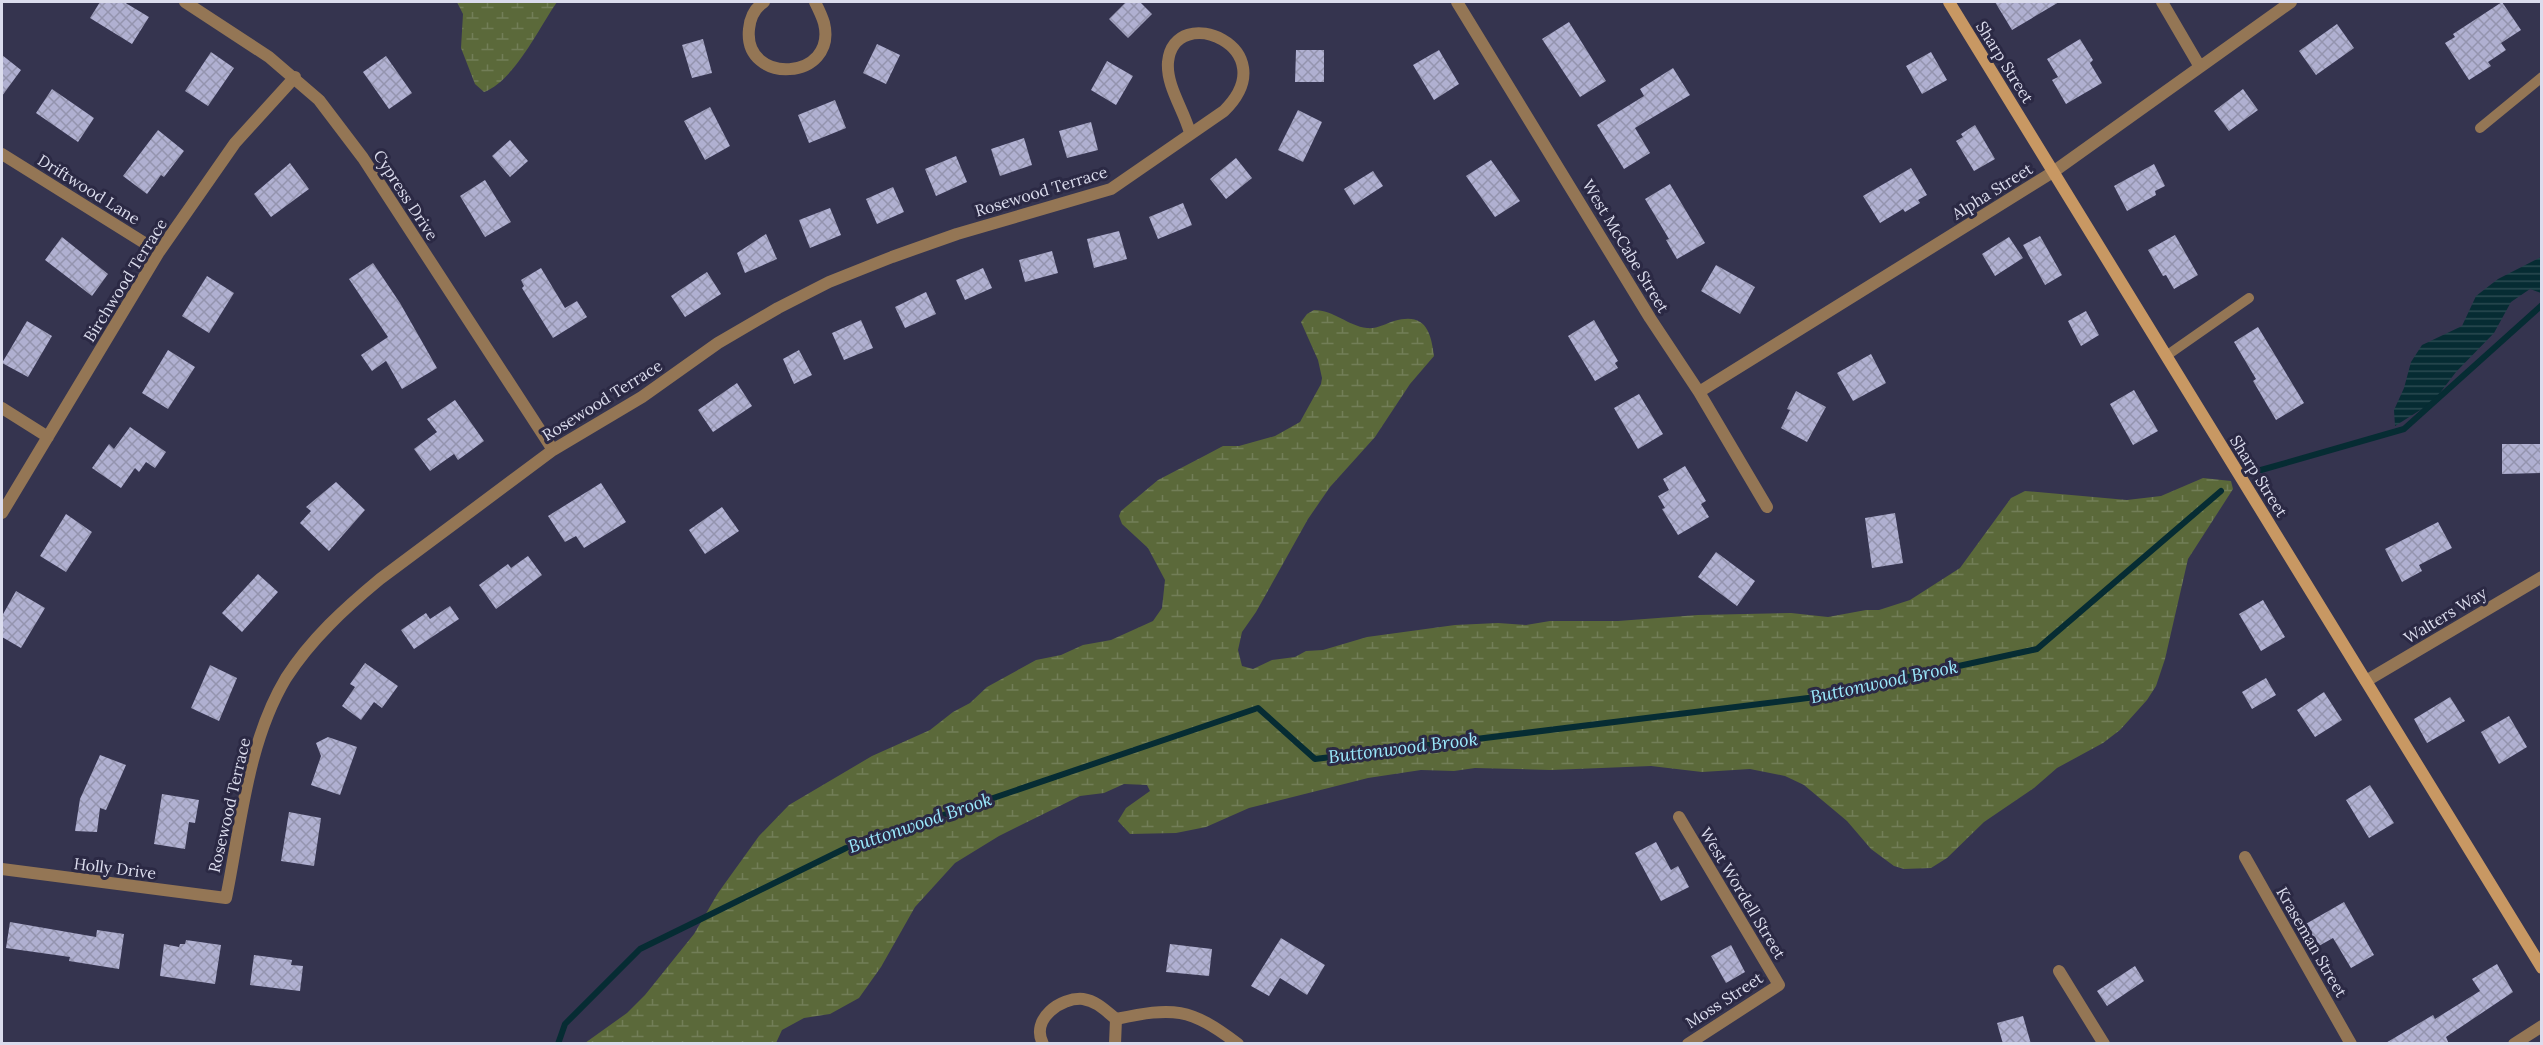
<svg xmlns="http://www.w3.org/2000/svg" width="2543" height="1045" font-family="Lora,serif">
<defs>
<pattern id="wetland-marsh" width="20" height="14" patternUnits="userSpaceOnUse" patternTransform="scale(1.5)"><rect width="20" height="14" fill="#5b693a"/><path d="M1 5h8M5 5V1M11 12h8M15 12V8" fill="none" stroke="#727e57"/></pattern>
<pattern id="water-rules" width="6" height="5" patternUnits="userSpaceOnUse" patternTransform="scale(1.5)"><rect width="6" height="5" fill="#062c33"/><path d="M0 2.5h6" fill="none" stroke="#2a4a51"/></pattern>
<pattern id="building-cross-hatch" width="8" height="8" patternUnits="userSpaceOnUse" patternTransform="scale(1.5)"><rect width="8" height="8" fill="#b0b0d1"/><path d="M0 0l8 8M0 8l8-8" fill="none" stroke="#9494ae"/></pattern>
</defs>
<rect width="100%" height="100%" fill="#35344f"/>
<path fill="url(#wetland-marsh)" d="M457 2H557C539 28 514 81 484 92L475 84 461 48 463 14Z
M1314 310C1334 310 1348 326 1367 328 1377 329 1385 324 1394 321 1425 312 1431 331 1434 356L1410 384 1375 437 1330 487 1308 519 1256 612 1242 632 1238 650 1242 666 1253 669 1272 660 1295 657 1306 651 1323 650 1367 637 1455 625 1498 623 1526 625 1550 621H1618L1698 615 1791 613 1828 617 1866 610H1879L1910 600 1960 568 2011 498 2025 491 2127 500 2161 496 2203 478 2231 481 2233 489 2188 559 2165 659 2156 686 2147 700 2120 730 2103 743 2057 768 2034 788 1984 822 1947 858 1931 868 1904 869 1894 866 1871 849 1847 821 1804 785 1785 776 1750 769 1702 772 1651 766 1551 770 1475 768 1454 771 1421 770 1368 778 1249 808 1206 827 1176 833 1130 834 1118 821 1126 808 1150 791 1147 785 1124 784 1104 793 1080 796 999 836 955 863 915 907 881 967 859 998 830 1014 804 1018 782 1030 776 1043H585L627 1013 645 995 694 934 718 893 759 836 789 805 872 756 930 730 953 712 970 703 987 687 1036 660 1061 655 1083 645 1111 640 1153 621 1162 608 1165 580 1148 548 1122 524 1119 516 1121 511 1158 480 1206 455 1223 446H1239L1275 436 1300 422 1321 384 1322 378 1318 360 1301 322 1307 314Z"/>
<path fill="url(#water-rules)" d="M2541 257V293L2530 289 2511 302 2494 333 2456 372 2433 402 2395 426 2394 410 2404 388 2411 362 2422 345 2462 326 2476 296 2498 279Z"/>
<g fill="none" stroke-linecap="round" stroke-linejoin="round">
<path stroke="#062c33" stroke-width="6" d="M2261 470 2404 429 2542 305
M558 1044 565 1024 640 949 846 848 1258 708 1315 759 1816 697 2037 649 2221 491"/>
</g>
<path fill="url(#building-cross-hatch)" d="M100 2H124L149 17 132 44 90 18Z
M1126 2H1140L1152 14 1128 38 1109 19Z
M1995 2H2059L2012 30Z
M2502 2 2521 30 2501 43 2506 50 2488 62 2491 66 2469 80 2445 43 2455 37 2453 34Z
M1569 22 1606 81 1580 97 1542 39Z
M2337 24 2354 48 2316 75 2299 51Z
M703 39 712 73 692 78 682 45Z
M2080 39 2093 60 2090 63 2102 83 2066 104 2052 80 2058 77 2047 59Z
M877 44 900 55 886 84 863 73Z
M1296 50H1324V82H1295Z
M1439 50 1459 84 1434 100 1413 65Z
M211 52 234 68 208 106 185 91Z
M1931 52 1947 80 1922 94 1906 66Z
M2 55 21 70 2 96Z
M386 56 412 93 389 109 363 72Z
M1107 61 1133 76 1116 105 1091 90Z
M1673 68 1690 95 1635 128 1650 153 1624 169 1597 125 1644 96 1640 89Z
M52 89 94 118 78 142 36 113Z
M2243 89 2258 110 2229 131 2214 111Z
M835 100 846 128 809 143 798 115Z
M710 107 730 146 705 160 684 121Z
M1298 110 1322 122 1303 162 1278 150Z
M1091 122 1098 150 1067 158 1059 131Z
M1975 125 1995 159 1974 171 1956 141 1963 137 1961 134Z
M158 130 184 151 164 177 161 175 147 194 123 176Z
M1024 138 1032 165 1000 176 991 149Z
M510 140 528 161 510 177 492 156Z
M956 156 967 182 936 196 925 169Z
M1236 158 1252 178 1226 199 1210 179Z
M1491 160 1520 201 1495 217 1466 176Z
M290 163 309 189 271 217 254 194Z
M2154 164 2165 186 2155 191 2156 195 2127 211 2114 186Z
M1911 168 1927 195 1918 200 1920 203 1905 212 1903 209 1880 223 1863 196Z
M1373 171 1383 186 1354 205 1344 189Z
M485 180 511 222 485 237 460 196Z
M1670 184 1705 243 1677 259 1666 240 1669 239 1645 199Z
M893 187 904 212 877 224 866 199Z
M1183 203 1192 225 1158 239 1149 217Z
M830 208 841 235 810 248 799 220Z
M1119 231 1127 259 1094 268 1087 239Z
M766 234 777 259 745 273 737 253Z
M2175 235 2198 275 2174 289 2166 275 2163 276 2148 250Z
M2040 236 2062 275 2045 285 2023 245Z
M62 237 108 274 92 296 45 260Z
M2009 237 2023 258 1995 276 1982 254Z
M1052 251 1058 273 1025 282 1019 260Z
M373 263 400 303 437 368 402 389 386 361 372 371 361 355 388 337 349 279Z
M1716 265 1755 287 1740 314 1701 291Z
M541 268 565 308 577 301 587 317 553 338 522 288 524 286 521 280Z
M983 268 992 288 965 300 956 280Z
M707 272 721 294 685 317 671 296Z
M207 276 234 293 209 333 182 316Z
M926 292 936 314 905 328 895 307Z
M2086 311 2099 335 2081 346 2068 321Z
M861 320 873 348 844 360 832 333Z
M1594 320 1618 361 1615 363 1618 368 1595 381 1568 336Z
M27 321 52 336 28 377 2 363Z
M2258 327 2304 403 2276 420 2253 381 2256 379 2234 342Z
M168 350 195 367 168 409 142 393Z
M799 350 812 375 794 384 783 359Z
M1871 354 1886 383 1853 401 1837 373Z
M737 383 752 406 713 432 698 410Z
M2134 390 2158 431 2133 445 2110 404Z
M1796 391 1826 407 1807 442 1781 428 1790 410 1787 409Z
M1639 394 1663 434 1638 449 1614 408Z
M455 400 484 441 458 460 454 454 430 471 414 449 437 432 427 419Z
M130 427 166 452 155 468 146 462 139 472 135 468 121 488 92 468 109 444 114 449Z
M2502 444H2541V473L2502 474Z
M1685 466 1706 501 1701 504 1709 517 1678 535 1662 509 1665 508 1658 496 1669 490 1663 479Z
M336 482 365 510 329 551 300 523 311 511 306 507Z
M601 483 626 522 584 548 576 536 565 542 548 516Z
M722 507 739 531 705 554 689 530Z
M1895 513 1903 563 1872 568 1865 518Z
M66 514 92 532 66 572 40 556Z
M2438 522 2452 548 2419 565 2422 571 2402 582 2385 549Z
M1716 552 1755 581 1737 606 1698 577Z
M528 556 542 575 496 609 479 585 508 564 511 568Z
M258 574 278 592 242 632 222 613Z
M16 591 45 608 21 648 2 637V616Z
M2263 600 2285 637 2261 651 2239 614Z
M450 606 459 619 414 649 401 630 426 613 430 619Z
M365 663 398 686 382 708 374 702 361 720 342 706 355 687 350 684Z
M210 665 237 678 219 721 191 708Z
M2266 678 2276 695 2252 709 2242 692Z
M2324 692 2342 720 2315 737 2297 710Z
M2450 697 2465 721 2427 743 2414 719Z
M2509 716 2527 747 2499 764 2481 732Z
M328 737 357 747 340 795 311 785 321 756 316 743Z
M100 755 126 765 106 810 100 808 97 832 75 831 80 799Z
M2370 785 2394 823 2369 838 2346 800Z
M162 794 199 800 195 823 189 822 185 849 154 844Z
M289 812 321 818 314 866 281 861Z
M1656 842 1671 870 1678 866 1689 887 1661 901 1635 853Z
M2344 902 2374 955 2351 968 2333 938 2317 947 2304 925Z
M10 922 96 937 97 930 124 934 119 969 69 961 70 957 6 948Z
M1281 938 1325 965 1307 995 1280 978 1269 996 1251 986Z
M186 940 221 945 215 984 160 976 164 944 179 947 180 944H185Z
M1170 944 1212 949 1209 976 1166 972Z
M1731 945 1745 972 1726 983 1711 956Z
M254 955 292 960 291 965 303 966 300 991 250 985Z
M2497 964 2513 992 2446 1037 2449 1044H2384L2433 1015 2435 1019 2480 991 2472 979Z
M2135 966 2144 981 2107 1006 2097 991Z
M2023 1016 2031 1044H2003L1997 1023Z"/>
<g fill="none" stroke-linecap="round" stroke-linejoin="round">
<path stroke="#947655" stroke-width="10" d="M2480 128 2542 77
M2166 356 2249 298"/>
<path stroke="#947655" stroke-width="12" d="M185 2 269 57 319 100 363 158 553 450
M764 2C755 8 750 18 749 29 743 86 838 81 824 23 822 16 818 8 815 2
M1457 2 1650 318 1699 392 1767 507
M2162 2 2200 67
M2 154 159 252
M1699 392 2053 172 2291 2
M2 408 48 437
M2 513 159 252 235 143 295 77
M2366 681 2542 577
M1679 817 1779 985 1688 1044
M2245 857 2351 1044
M2 869 226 898C241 825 247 743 286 678 311 639 345 608 380 579L553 450 642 397 718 343 778 308 829 282 892 257 957 234 1111 189 1224 111C1288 48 1174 0 1168 62 1166 86 1184 110 1190 133
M2059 971 2104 1044
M1116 1019C1174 1007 1189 1007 1238 1044
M1043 1044C1030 1019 1061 997 1083 999 1097 1001 1106 1011 1116 1019
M1115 1044 1116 1019
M2514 1044 2542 1026"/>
<path stroke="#c89863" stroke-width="12" d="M1949 2 2542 968"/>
</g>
<g text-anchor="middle" stroke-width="6" stroke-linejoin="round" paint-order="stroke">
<g font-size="16" fill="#dbdced" stroke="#2b2944">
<text transform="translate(2005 62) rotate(58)" y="6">Sharp Street</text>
<text transform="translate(89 189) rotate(32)" y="6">Driftwood Lane</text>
<text transform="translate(1041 191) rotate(-17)" y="6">Rosewood Terrace</text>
<text transform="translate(1992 191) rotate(-32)" y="6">Alpha Street</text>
<text transform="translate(406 195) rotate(57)" y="6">Cypress Drive</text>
<text transform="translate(1626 246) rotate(59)" y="6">West McCabe Street</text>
<text transform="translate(125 280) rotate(-58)" y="6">Birchwood Terrace</text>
<text transform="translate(602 400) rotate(-32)" y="6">Rosewood Terrace</text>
<text transform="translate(2259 476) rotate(58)" y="6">Sharp Street</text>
<text transform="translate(2445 615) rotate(-31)" y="6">Walters Way</text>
<text transform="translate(229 805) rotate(-77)" y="6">Rosewood Terrace</text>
<text transform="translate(115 868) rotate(7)" y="6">Holly Drive</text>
<text transform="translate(1743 893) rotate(59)" y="6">West Wordell Street</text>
<text transform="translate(2312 942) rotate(60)" y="6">Kraseman Street</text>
<text transform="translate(1724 1000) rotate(-33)" y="6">Moss Street</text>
</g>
<g font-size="18" font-style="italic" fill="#9ae9fc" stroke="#2b2944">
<text transform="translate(1884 682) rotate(-12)" y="6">Buttonwood Brook</text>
<text transform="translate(1403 748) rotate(-7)" y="6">Buttonwood Brook</text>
<text transform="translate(920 823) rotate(-19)" y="6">Buttonwood Brook</text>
</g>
</g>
<rect width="2543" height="1045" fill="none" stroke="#dbdced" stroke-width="6"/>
</svg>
